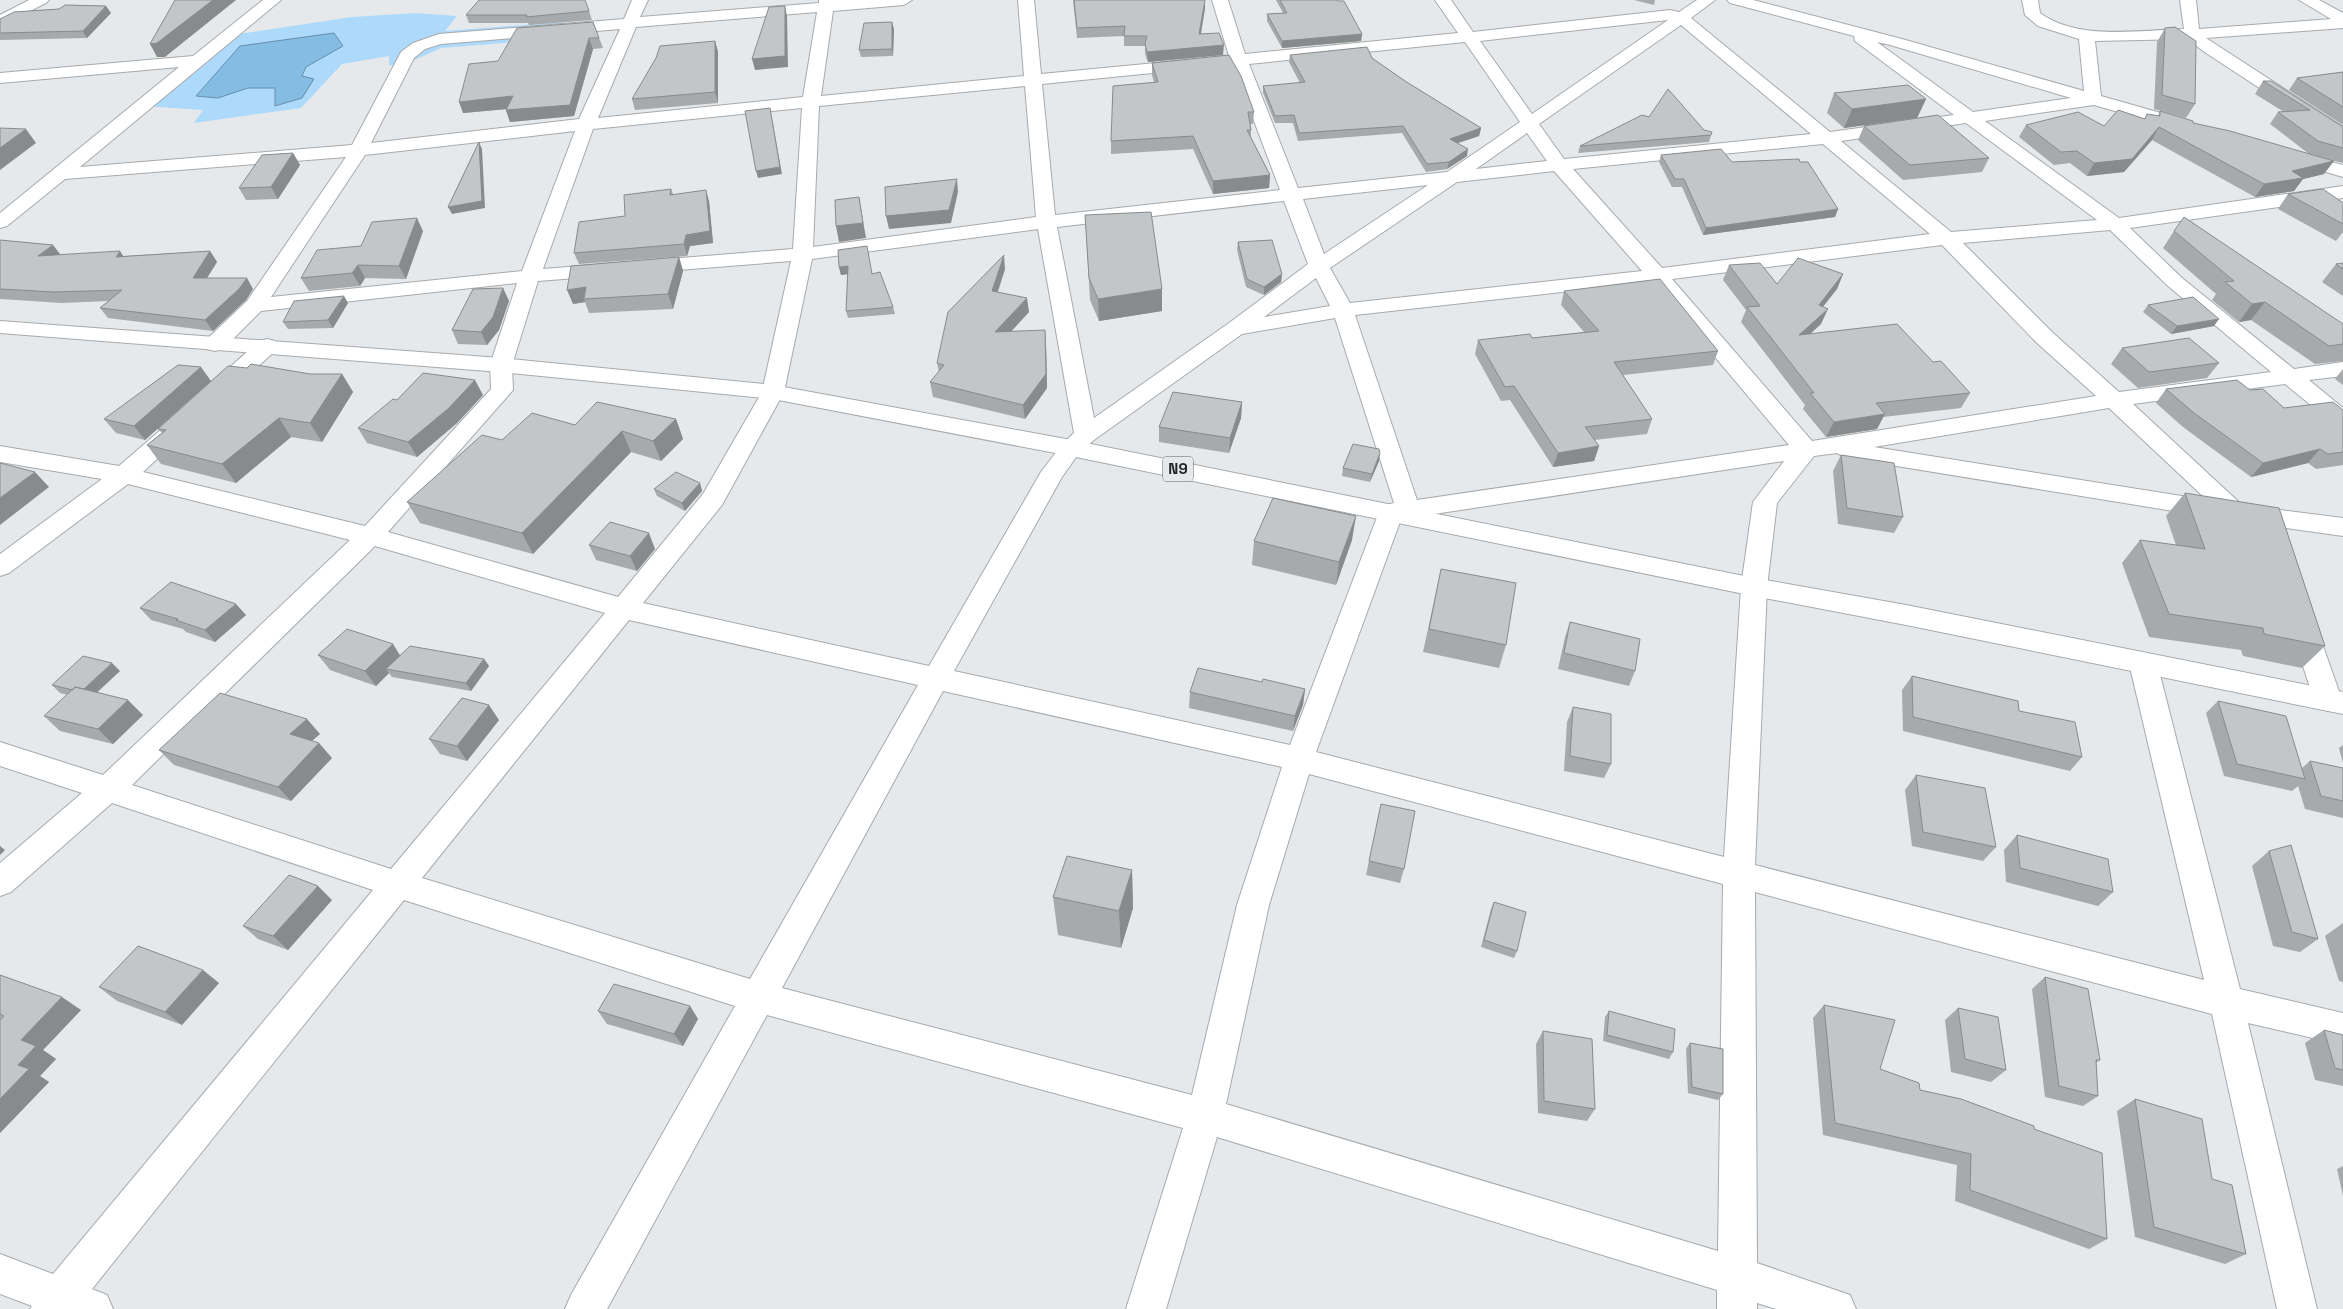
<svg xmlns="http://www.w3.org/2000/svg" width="2343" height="1309" font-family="'Space Grotesk',sans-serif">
<rect width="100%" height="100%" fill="#e5e9ec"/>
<path fill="#add9fa" d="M416 13 457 16 445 31 563 22 555 39 441 48 401 66 389 65V56L342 64 301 108 194 123 203 110 144 106 232 35 352 17Z"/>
<path fill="#85bce4" stroke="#678eab" d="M334 33 343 46 306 67 302 76 314 79 302 98 275 106V88H248L218 98 196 96 240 46Z"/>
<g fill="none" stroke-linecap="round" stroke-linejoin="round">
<g stroke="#a7aaad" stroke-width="2">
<path id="minor" d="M29 0H49L46 3 0 26V15Z
M263 0H281L80 167 352 145 401 52 413 43 439 34 624 19 632 0H648L640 17 819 3V0H912L904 5 833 11 821 96 1024 76 1018 0H1034L1041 74 1229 56 1212 0H1228L1245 54 1458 33 1435 0H1451L1473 32 1670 10 1679 12 1697 0H1715L1691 18 1830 132 1954 115 1855 41 1854 36 1730 3 1727 0H1753L1902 39 2084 91 2079 39 2038 26 2025 15 2022 0H2038L2040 13C2079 41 2138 30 2184 29L2180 0H2196L2199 29 2331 19 2299 0H2319L2343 13V28L2206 38 2343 127V140L2337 139 2203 51 2188 39 2095 41 2101 96 2189 121 2192 125 2189 129H2177L2094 105 1985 121 2119 218 2343 186V198L2130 228 2182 278 2294 369 2343 362V376L2309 380 2343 408V427L2335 425 2285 384 2133 404 2242 505 2343 518V536L2235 521 1847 458 1837 453 1814 456 1777 503 1767 587 1755 865 2204 980 2129 663 2133 656 2143 653 2153 656 2157 663 2240 989 2343 1013V1045L2248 1023 2317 1309H2277L2212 1014 1755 892 1757 1263 1850 1295 1856 1309H1776L1757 1303V1309H1717V1290L1217 1137 1166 1309H1126L1183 1128 767 1015 607 1309H565L571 1295 735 1006 404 900 92 1289 107 1295 113 1309H30L32 1306 0 1294V1254L53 1274 373 890 112 803 11 892 0 896V863L82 793 0 766V742L103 775 350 540 128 484 9 573 0 576V554L102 479 0 462V446L119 466 171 421 179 419 187 421 191 426 187 431 143 472 365 526 491 389 490 365 517 283 261 311 223 349 215 351 207 349 204 344 207 339 247 301 346 157 65 179 7 226 0 228V213L179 67 0 83V73L193 56ZM817 12 803 97 598 118 636 27ZM1668 20 1532 114 1480 41ZM1681 25 1811 134 1564 159 1539 124ZM620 29 579 119 371 143 414 58 425 49 441 44ZM1465 42 1520 122 1447 172 1298 188 1249 64ZM1877 42 1890 45 2071 98 1973 112ZM1233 65 1280 190 1055 215 1042 84ZM1025 86 1036 217 813 247 819 106ZM802 108 793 249 543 269 593 129ZM1966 123 2097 220 1951 232 1841 141ZM575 131 522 271 271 297 365 155ZM1527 133 1547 161 1476 169ZM1823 144 1930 234 1662 268 1573 169ZM1554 171 1642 271 1350 303 1330 268 1457 182ZM1428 185 1324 254 1303 199ZM1284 201 1308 264 1229 323 1094 418 1057 227ZM1038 229 1074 433 1063 443 1041 472 929 666 643 603 722 505 784 392 812 259ZM2110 230 2168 286 2271 372 2119 392 2053 333 1963 243ZM1942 245 2037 343 2096 396 1812 441 1672 279ZM791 261 762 392 703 494 618 597 388 532 513 390 512 365 538 281ZM1316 278 1330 306 1264 317ZM1652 282 1789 445 1417 500 1355 315ZM1335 318 1394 503 1382 506 1379 512 1290 745 954 671 1062 477 1079 453 1094 440 1242 334ZM2109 408 2207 500 1874 447ZM1784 461 1753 502 1741 587 1724 857 1316 752 1401 519ZM375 546 605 613 391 869 132 785ZM629 620 918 685 750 979 422 878ZM943 691 1282 767 1237 905 1192 1095 782 988ZM1309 774 1723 884 1718 1251 1226 1104 1269 905Z
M2294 152 2343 165V177L2288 161 2285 157 2288 153Z
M267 339 275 341 278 346 275 351 223 398 215 400 207 398 204 393 207 388 259 341Z
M2302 613 2312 616 2315 623 2342 700 2338 708 2328 711 2318 708 2314 700 2289 623 2292 616Z"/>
</g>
<g stroke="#a7aaad" stroke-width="2">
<path id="major" d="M0 321 501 358 773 385 1071 440 1754 578 1906 605 2343 692V714L1906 625 1754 596 1071 456 773 399 501 372 0 333Z"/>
</g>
<use href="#minor" fill="#fff" fill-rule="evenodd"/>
<use href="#major" fill="#fff" fill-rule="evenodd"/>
</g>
<path fill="#a7aaac" d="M1073 0H1205V8L1201 34 1223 55 1148 62 1145 54V46H1124V36L1077 38Z
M1276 0H1337L1362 34 1361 41 1282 48 1267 21V14L1283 13Z
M1634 0H1655L1654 5Z
M589 11 592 20 529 25 528 23H469L466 15Z
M111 13 87 38 0 40V19Z
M593 22 603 48 593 49 574 116 510 122 506 110 507 109 463 113 498 61Z
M2165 28 2195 104 2186 118 2154 109 2157 42Z
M894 29 893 56 861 57 859 50Z
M715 41 718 52V103L635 110 632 99Z
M1290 55 1372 58 1405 81 1481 128 1479 136 1458 143 1467 156 1447 169 1426 172 1402 133 1298 141 1293 123H1275L1263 93V86L1300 83 1289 62Z
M1152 63 1254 112 1253 124H1250L1251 130V138L1270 175 1269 188 1213 194 1193 149 1111 154V141L1154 82 1152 75Z
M2343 72V125L2289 90 2297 78Z
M2263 81 2343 127V163L2309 154 2270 124 2278 112H2284L2255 94Z
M1834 93 1926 99 1917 118 1844 128 1827 113Z
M2160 111 2193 123 2324 174 2303 179 2294 191 2255 197 2152 140 2124 172 2087 176 2070 163 2054 165 2019 137 2026 125 2104 126 2145 118 2147 114 2158 116Z
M1864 126 1989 158 1982 172 1903 180 1858 140Z
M1704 130 1711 135 1709 142 1578 153 1580 146Z
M293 153 300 165 278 199 246 200 239 188Z
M1661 155 1732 162H1800L1838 209 1835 217 1703 235 1682 187H1672L1659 162Z
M671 189 673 194 709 201 713 243 690 246 687 256 579 264 574 253 625 216Z
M2288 194 2343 203V232L2336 241 2278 209Z
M1085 215 1162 289V311L1099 321 1090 300Z
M423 231 406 279 365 278 360 286 309 291 301 278 361 246Z
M2174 231 2343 324V361L2315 364 2251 320 2239 322 2212 300 2216 294 2163 248Z
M0 240 53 245 61 255 123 256 210 251 217 262 207 278 253 289 246 300 213 331 108 318 100 308 108 301 62 303 0 299Z
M1238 242 1282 274 1281 282 1264 295 1246 287 1237 250Z
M679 257 683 271 673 309 589 313 585 302 573 304Z
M2343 263V296L2322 282 2336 264Z
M1729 265 1777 284 1843 274 1837 289 1823 307 1821 324 1810 334 1933 362 1970 393 1961 408 1883 417 1877 429 1826 437 1803 409 1805 405 1741 322 1746 310 1723 280Z
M839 267 872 274 893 307 895 314 848 318 846 311 848 274 841 275Z
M1005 269 998 292 1029 312 1011 332 1046 344 1047 388 1025 419 933 397 930 382 939 372 937 363Z
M503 288 509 301 499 330 487 345 458 344 452 330Z
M1564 291 1718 351 1713 365 1623 375 1652 419 1647 434 1594 440 1599 446 1594 461 1553 467 1510 400 1501 401 1475 354 1478 340 1532 338 1584 332 1561 305Z
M348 303 333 328 288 329 283 322Z
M2148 305 2214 326 2171 334 2143 312Z
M2122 348 2219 363 2207 378 2138 388 2111 364Z
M2343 369V385L2335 379Z
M310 374H342L353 392 322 442 291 437 236 483 161 464 147 445 162 433 158 429Z
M211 381 145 440 116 433 104 419Z
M2166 389 2250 390 2284 408 2343 410V465L2316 469 2308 463 2251 477 2183 427 2156 403Z
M483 395 457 423 417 457 367 443 358 428 397 400Z
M1242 402 1241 418 1229 453 1159 442V427Z
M676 419 683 439 661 461 631 452 533 554 420 523 407 502 575 425Z
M1841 455 1903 517 1894 533 1838 524 1833 471Z
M1379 461 1370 482 1342 476 1343 468Z
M700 483 702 491 685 511 657 496 654 489Z
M2185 493 2325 646 2302 668 2243 656 2241 650 2149 637 2122 563 2140 540 2176 545 2166 516Z
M1352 540 1336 585 1252 565 1254 541Z
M589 545 655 549 637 571 596 560Z
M1441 569 1506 645 1499 668 1423 652Z
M140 608 246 615 215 642 186 632 183 629 151 620Z
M1570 622 1635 671 1629 686 1558 669 1565 637Z
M318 655H401L484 659 489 666 471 691 392 677 389 673 376 686 330 670Z
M120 671 97 692 143 715 113 744 60 731 44 716 68 695 60 693 52 685Z
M1912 676 2019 711 2082 757 2070 771 1903 731 1902 690Z
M1262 682 1305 689 1303 705 1293 731 1189 708 1190 692Z
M2218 701 2302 768 2310 761 2343 768V818L2305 809 2298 786 2292 791 2224 776 2206 713Z
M1573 707 1611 764 1604 778 1564 771 1567 722Z
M499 720 467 761 440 754 429 739Z
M320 734 312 741 332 758 291 801 174 765 159 750Z
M2343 745V763L2339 748Z
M1916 775 1996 847 1983 861 1912 846 1905 790Z
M1381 804 1404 869 1400 883 1366 875Z
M2017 835 2113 892 2098 906 2006 882 2004 850Z
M2269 851 2318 939 2300 952 2273 946 2252 866Z
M1132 870 1133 908 1121 948 1058 935 1053 897Z
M332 900 288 950 258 939 243 926Z
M1494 902 1517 951 1514 958 1481 947 1491 909Z
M2343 923V982L2339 981 2325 936Z
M0 975 81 1010 43 1050 56 1059 40 1076 49 1082 0 1133Z
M2045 977 2100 1060 2096 1063 2098 1096 2083 1106 2045 1097 2032 989Z
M219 983 182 1025 117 1001 99 987Z
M1824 1005 1880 1069 1920 1090 2107 1239 2089 1249 1955 1201 1957 1165 1823 1135 1813 1018Z
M690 1006 698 1019 683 1046 607 1024 598 1011Z
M1958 1008 2006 1070 1991 1082 1951 1072 1945 1020Z
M1609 1011 1673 1052 1669 1059 1603 1041 1605 1017Z
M2324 1030 2343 1035V1086L2315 1080 2305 1043Z
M1543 1031 1595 1109 1587 1121 1538 1113 1536 1044Z
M1690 1043 1723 1094 1718 1100 1688 1093 1686 1049Z
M2135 1099 2212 1179 2246 1254 2225 1264 2135 1237 2117 1111Z
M2343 1166V1196L2337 1169Z"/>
<path fill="#888b8c" d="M213 0H236L165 57H157L150 44Z
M1205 0V8L1199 44V34Z
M106 6 111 13 87 38 83 31Z
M785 6 787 16 788 67 755 70 752 59Z
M892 22 894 29 893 56 892 49Z
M1362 34 1361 41 1282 48V41Z
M589 38 593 49 574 116 510 122 506 110Z
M715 41 718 52V103L715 92Z
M1224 45 1223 55 1148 62 1147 52Z
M513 96 517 108 463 113 459 102Z
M1926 99 1917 118 1844 128 1852 109Z
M770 108 782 174 758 178 756 171Z
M2159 127 2152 140 2124 172 2087 176 2094 163Z
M1481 128 1479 136 1449 146 1450 139Z
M26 129 36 143 0 170V148Z
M479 142 482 149 485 208 452 214 448 207Z
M1468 149 1467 156 1447 169 1449 162Z
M293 153 300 165 278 199 271 187Z
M2334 161 2324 174 2303 179 2294 191 2255 197 2264 184 2292 171Z
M1270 175 1269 188 1213 194V181Z
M957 179 958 192 951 223 889 229 886 216Z
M706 190 709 201 713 243 690 246 687 256 684 244 686 235Z
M859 197 866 238 839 242 836 226Z
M1838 209 1835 217 1703 235 1706 228Z
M417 218 423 231 406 279 399 266Z
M53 245 61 256H38Z
M120 251 127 262 116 257Z
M210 251 217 262 200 289 193 278Z
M1004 255 1005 269 993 305 992 291Z
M679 257 683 271 673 309 668 294Z
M358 265 365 278 360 286 352 273Z
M848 266 850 274 841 275 839 267Z
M1282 274 1281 282 1264 295V287Z
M1843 274 1837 289 1812 320 1819 305Z
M247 278 253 289 246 300 213 331 205 320Z
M586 287 584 299 585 302 573 304 567 290Z
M503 288 509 301 499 330 487 345 481 332Z
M1162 289V311L1099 321 1098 299Z
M344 296 348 303 333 328 328 320Z
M1027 298 1029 312 997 346 995 332Z
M2265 302 2251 320 2239 322 2252 304Z
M1828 309 1821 324 1792 350 1799 335Z
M2219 319 2214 326 2171 334 2177 326Z
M1045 330 1046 344 1047 388 1025 419 1023 405Z
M201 367 211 381 145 440 134 426Z
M342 374 353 392 322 442 310 423Z
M475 380 483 395 457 423 417 457 408 442Z
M1242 402 1241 418 1229 453 1230 438Z
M1885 414 1877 429 1826 437 1834 422Z
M279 418 291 437 236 483 222 464Z
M676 419 683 439 661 461 653 441Z
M622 431 631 452 533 554 522 533Z
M1599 446 1594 461 1553 467 1558 453Z
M2320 449 2308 463 2251 477 2263 463Z
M1380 453 1379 461 1370 482 1372 474Z
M35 472 49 487 0 525V498Z
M700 483 702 491 685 511 682 503Z
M1356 516 1352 540 1336 585 1339 562Z
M649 533 655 549 637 571 630 556Z
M236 604 246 615 215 642 205 630Z
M393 644 403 660 386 669 389 673 376 686 365 671Z
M484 659 489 666 471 691 466 683Z
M112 663 120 671 89 700 81 692Z
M1305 689 1303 705 1293 731 1295 716Z
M128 700 143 715 113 744 98 729Z
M489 705 499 720 467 761 457 746Z
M307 719 320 734 302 749 290 734Z
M319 743 332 758 291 801 278 787Z
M0 846 5 850 0 855Z
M1132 870 1133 908 1121 948 1119 911Z
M318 886 332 900 288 950 273 936Z
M203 970 219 983 182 1025 165 1012Z
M62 997 81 1010 43 1050 56 1059 40 1076 49 1082 0 1133V1099L21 1040Z
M690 1006 698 1019 683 1046 674 1034Z"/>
<path fill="#c2c6c8" stroke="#888b8c" d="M175 0H213L157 43 150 44Z
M479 0H585L589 11 526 17 527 15H466Z
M1074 0H1205L1199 34 1219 33 1224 45 1147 52 1145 44 1147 36H1124L1125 26 1077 28Z
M1280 0H1337L1338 1H1344L1362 34 1282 41 1267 14 1287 13Z
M65 5 106 6 83 31 0 33V19L14 12 59 9Z
M785 6V56L752 59 769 7Z
M593 22 599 38H589L570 105 506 110 513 96 459 102 469 64 498 61 517 28Z
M892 22V49L859 50 864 23Z
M2175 27 2196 41 2195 104 2162 95 2165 28Z
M715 41V92L632 99 656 58 660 46Z
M1367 47 1372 58 1405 81 1481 128 1450 139 1468 149 1449 162 1427 164 1403 126 1299 133 1294 115 1275 116 1263 86 1305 82 1290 55Z
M1229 55 1241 76 1254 112H1248L1251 130H1247L1270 175 1213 181 1193 136 1111 141 1113 86 1158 82 1152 63Z
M2343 72V107L2297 78Z
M2263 81H2271L2343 127V148L2318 141 2278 112 2310 110Z
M1908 85 1926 99 1852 109 1834 93Z
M1668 89 1704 130 1712 132 1711 135 1580 146 1642 115 1649 117Z
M770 108 780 167 756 171 745 111Z
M2118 110 2145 119 2147 114 2160 116V111L2193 121V123L2230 131 2334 161 2292 171 2303 178 2264 184 2159 127 2132 159 2094 163 2077 151 2061 152 2026 125 2078 112 2104 126Z
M1938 115 1989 158 1910 165 1864 126Z
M0 128 26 129 0 148Z
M479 142 482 201 448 207Z
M1721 149 1732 162 1799 159 1800 162H1808L1838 209 1706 228 1684 179H1675L1661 155Z
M293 153 271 187 239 188 262 155Z
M957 179 949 210 886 216 885 187Z
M671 189 670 195 706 190 710 231 686 235 684 244 574 253 579 222 625 216 624 195Z
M2323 189 2343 203V224L2288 194Z
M859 197 863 223 836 226 835 200Z
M1151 212 1162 289 1098 299 1089 278 1085 215Z
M2184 217 2343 324V344L2329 346 2265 302 2252 304 2225 282 2234 281 2174 231Z
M417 218 399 266 358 265 352 273 301 278 317 250 361 246 372 222Z
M0 240 53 245 38 256 120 251 116 257 210 251 193 278H247L239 289 205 320 100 308 122 290 54 292 0 289Z
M1272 240 1282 274 1264 287 1247 279 1238 242Z
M867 246 872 274 880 272 893 307 846 311 848 266 839 267 838 250Z
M1004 255 992 291 1027 298 995 332 1045 330 1046 374 1023 405 930 382 944 365 937 363 948 312Z
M679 257 668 294 584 299 586 287 567 290 571 266Z
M1798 258 1843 274 1819 305 1828 309 1799 335 1897 324 1933 362 1941 361 1970 393 1876 403 1885 414 1834 422 1810 393H1814L1747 307 1760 306 1729 265 1760 263 1777 284Z
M2343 263V269L2336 264Z
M1660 279 1718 351 1614 362 1652 419 1585 427 1599 446 1558 453 1514 386 1505 387 1478 340 1530 334 1532 338 1599 331 1564 291Z
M503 288 493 317 481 332 452 330 473 289Z
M344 296 328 320 283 322 294 301Z
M2193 297 2219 319 2177 326 2148 305Z
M2189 338 2219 363 2149 372 2122 348Z
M251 364 310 374H342L310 423 279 418 222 464 147 445 166 430 158 429 228 366 247 368Z
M178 365 201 367 134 426 104 419Z
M423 373 475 380 449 408 408 442 358 428 393 399 397 400Z
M2237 380 2250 390 2263 389 2284 408 2333 402 2343 410V452L2328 454 2320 449 2263 463 2194 413 2166 389Z
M1173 392 1242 402 1230 438 1159 427Z
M597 402 676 419 653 441 622 431 522 533 407 502 482 435 502 440 532 413 575 425Z
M1353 444 1379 449 1380 453 1372 474 1343 468Z
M1841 455 1894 463 1903 517 1847 508Z
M0 463 35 472 0 498Z
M676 472 700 483 682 503 654 489Z
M2185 493 2279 508 2325 646 2264 634 2263 628 2169 614 2140 540 2205 549Z
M1273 498 1356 516 1339 562 1254 541Z
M610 522 649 533 630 556 589 545Z
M1441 569 1516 583 1506 645 1429 629Z
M171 582 236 604 205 630 176 620 178 619 140 608Z
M1570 622 1640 639 1635 671 1564 653Z
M347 629 393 644 365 671 318 655Z
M410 646 484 659 466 683 386 669Z
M83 656 112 663 84 689 75 687 73 690 52 685Z
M1198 668 1262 682 1263 679 1305 689 1295 716 1190 692Z
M1912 676 2018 701 2019 711 2075 722 2082 757 1913 717Z
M75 687 128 700 98 729 44 716Z
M220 693 307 719 290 734 319 743 278 787 159 750Z
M462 698 489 705 457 746 429 739Z
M2218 701 2286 716 2305 779 2237 764Z
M1573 707 1611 714V764L1570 756Z
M2310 761 2343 768V801L2321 796Z
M1916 775 1985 788 1996 847 1923 832Z
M1381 804 1415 811 1404 869 1369 861Z
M2017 835 2108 859 2113 892 2020 868Z
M2291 845 2318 939 2292 932 2269 851Z
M1067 856 1132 870 1119 911 1053 897Z
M289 875 318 886 273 936 243 926Z
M1494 902 1526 912 1517 951 1484 940Z
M138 946 203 970 165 1012 99 987Z
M0 975 62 997 21 1040 36 1046 18 1065 29 1069 0 1099V1020L4 1016 0 1014Z
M2045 977 2088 989 2100 1060H2096L2098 1096 2059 1086Z
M614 984 690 1006 674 1034 598 1011Z
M1824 1005 1895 1020 1880 1069 1919 1083 1920 1090 1961 1099 2034 1126V1129L2102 1153 2107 1239 1970 1190 1971 1154 1835 1123Z
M1958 1008 1998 1017 2006 1070 1965 1059Z
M1609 1011 1675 1029 1673 1052 1607 1035Z
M2324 1030 2343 1035V1070L2335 1068Z
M1543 1031 1592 1039 1595 1109 1544 1101Z
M1690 1043 1723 1049V1094L1692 1087Z
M2135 1099 2202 1119 2212 1179 2232 1185 2246 1254 2154 1227Z"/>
<g text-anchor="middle" stroke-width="5" stroke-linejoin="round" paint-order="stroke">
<rect fill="#e5e9ec" stroke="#5c5f61" stroke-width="1" x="1163" y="456.5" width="30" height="25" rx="4"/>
<g font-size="15" font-weight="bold" fill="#222425">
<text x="1178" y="474">N9</text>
</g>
</g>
</svg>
